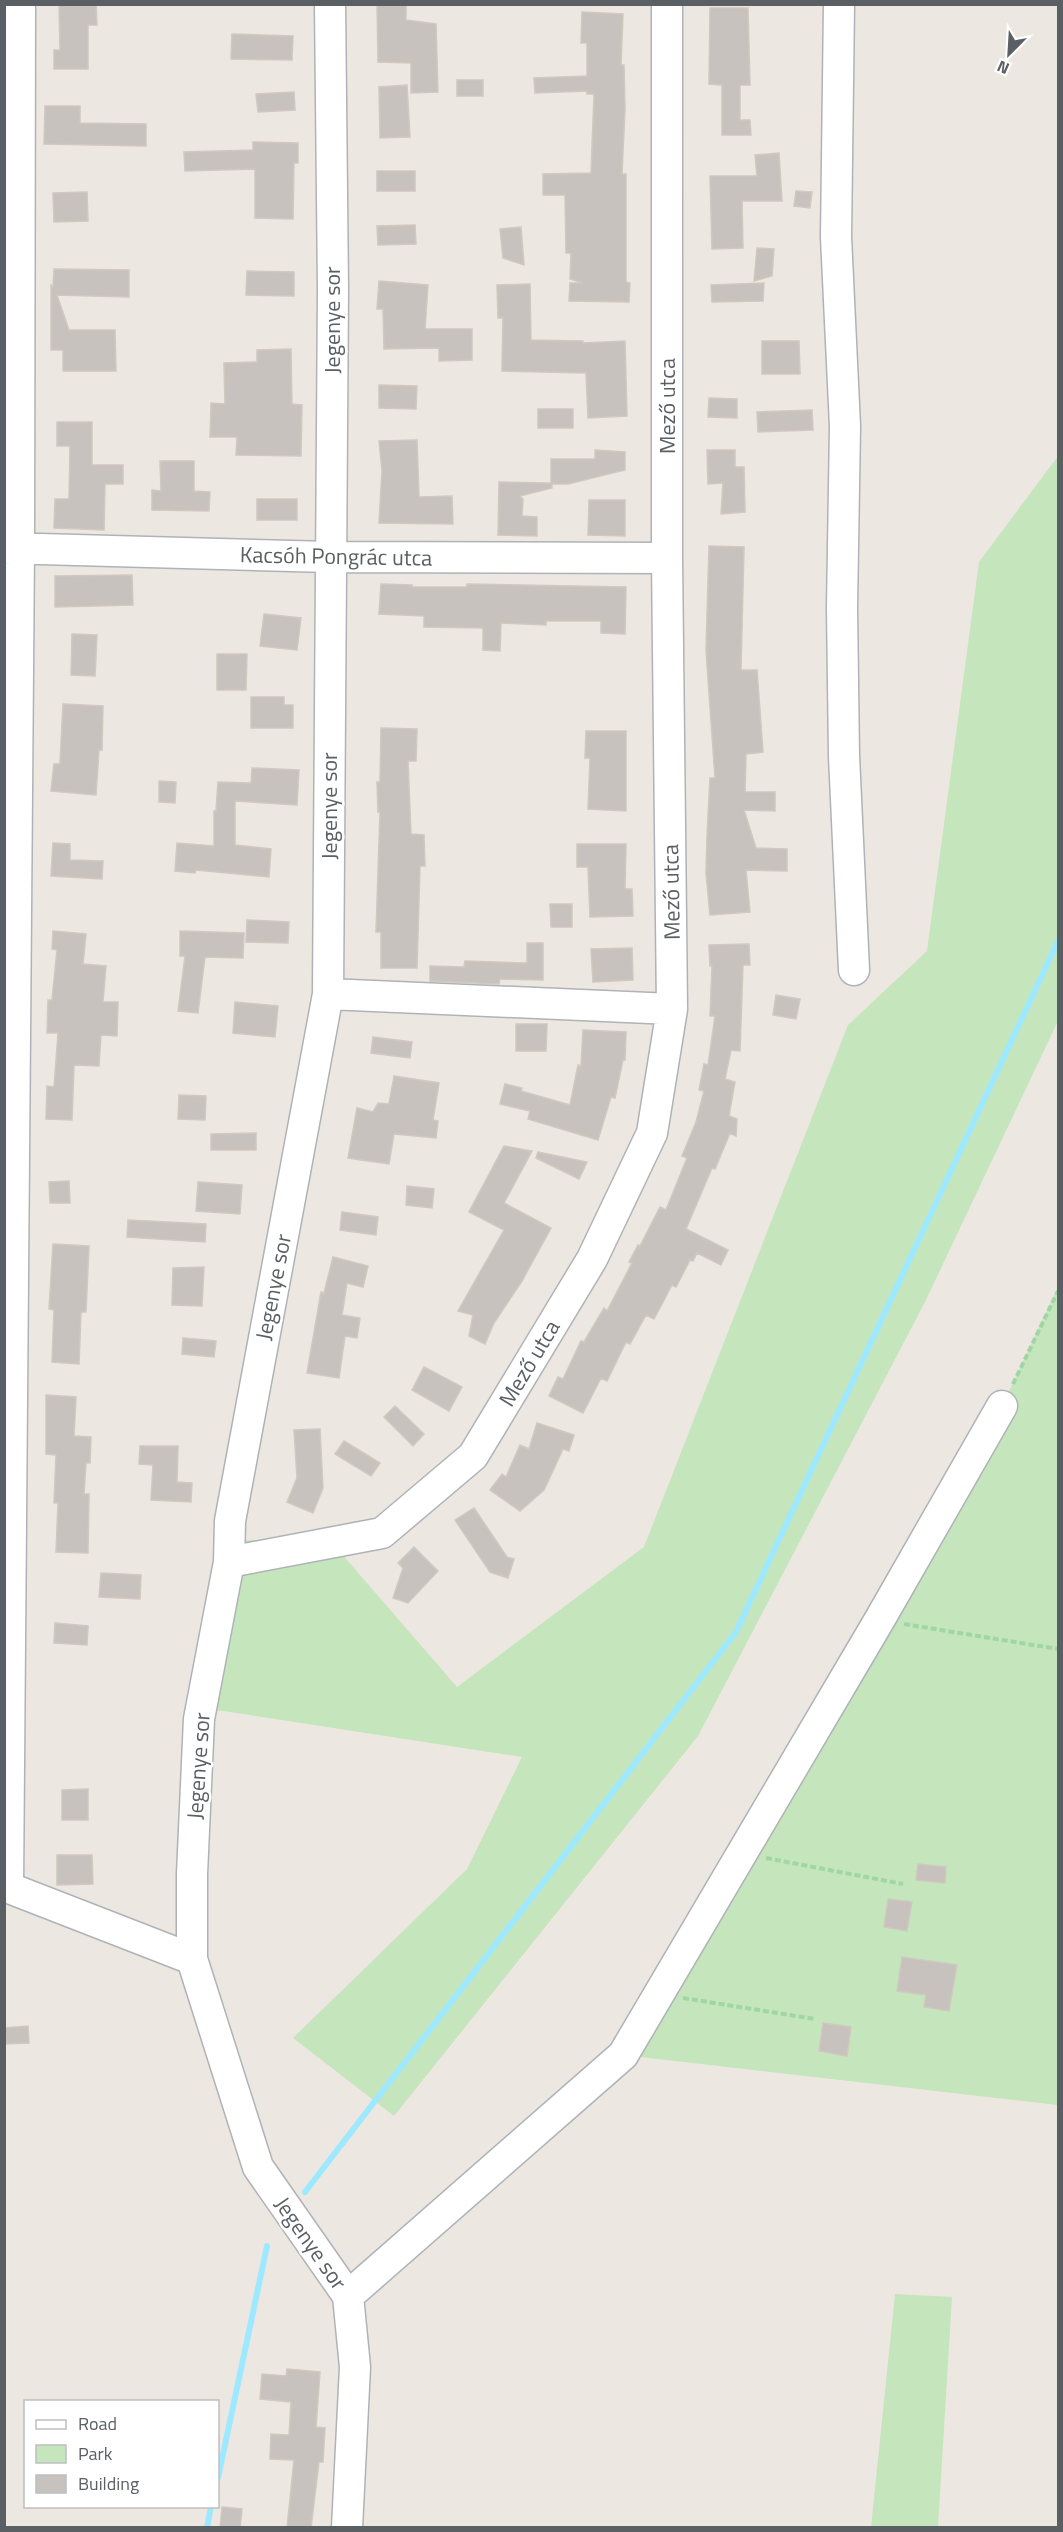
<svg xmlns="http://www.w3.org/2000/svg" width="1063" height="2532" font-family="'Titillium Web',sans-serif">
<rect width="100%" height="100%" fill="#ede7e1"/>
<path fill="#c5e5bd" d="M1058 456V1021L925 1302 698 1736 394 2116 293 2038 467 1869 522 1757 210 1709 226 1541 328 1538 457 1687 644 1547 848 1025 927 951 979 562Z
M1058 1287V2105L623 2055 1002 1406Z
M895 2294 952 2297 938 2527H871Z"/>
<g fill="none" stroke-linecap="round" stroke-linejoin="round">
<path stroke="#9ee9ff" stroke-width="6" d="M305 2192 736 1632 1058 941
M218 2478 267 2246
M207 2528 211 2506"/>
</g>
<path fill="#c7c2bd" stroke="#d1c8bf" stroke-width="1.5" d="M59 4H96L97 25H88V69H54V50H60Z
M377 4H406V20L436 24 438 92 411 93V63L378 62Z
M710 8H748L750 85H740V120H750L751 135H722V85L709 84Z
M582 12 623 14 621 65H624L625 109 622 174H626V282L630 283 629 302 569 301 570 283H583L570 279 571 253H566L565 195H543V174L591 173 594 94H587V91L535 93 534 78 587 76V43H581Z
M232 34 293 36 292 60 231 59Z
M457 80H483V96H457Z
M407 85 410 137 380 138 379 87Z
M294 92 295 110 258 112 256 94Z
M45 106H80V123L146 124V146L44 144Z
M253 142 298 143V163H294L293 219 255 218V169L185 171 184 152 253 150Z
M779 153 782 201H742L743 248 712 249 710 176H757L755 155Z
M377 171H415V191H377Z
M796 191 812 192 810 208 794 206Z
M87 192 88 221 54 222 53 193Z
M415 225 416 244 378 245 377 226Z
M521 227 524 265 503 258 500 229Z
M757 248 774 249 772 276 754 281Z
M54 269 129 270V297L57 295 69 330H115L116 371H63V350H51V285L53 287Z
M247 271 294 272V296L246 295Z
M379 281 428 285 425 329H472V360L439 361V348L384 349 383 309H377Z
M764 283 763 301 712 302 711 285Z
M530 284 531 340 583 341V343L625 341 627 416 588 418 586 373 502 371 503 318H498L497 285Z
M762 341H799L800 374H762Z
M291 349 292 404 302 405 301 456 236 455 237 437H210L211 403 225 404 224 363 257 362V350Z
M379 385 417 386 416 409 379 408Z
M709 398 737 399V418L708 417Z
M538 409H573V428H538Z
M812 410 813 430 758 432 757 412Z
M57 422H92V465H123V484H105L104 530 54 528 55 499H69L70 446H57Z
M417 440 419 497 452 496 453 524 379 523 382 470 379 441Z
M595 450 625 452V470L568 484H552V488L520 496 523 499 522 516 537 517V536L498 535 499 482 551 483V459H595Z
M707 450H735V467H744L745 512 721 514 723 483 708 484Z
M160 461H194V491L210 492 209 511 152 510V490L161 491Z
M257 499H297V520H257Z
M589 500H625V536L588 535Z
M709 546 744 547 741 670H757L763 752 746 754 745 792H775V811L744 810 756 848 787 849V871L746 870 750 912 710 915 706 874 707 835 710 778H715L706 650Z
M132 575 133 605 55 607V576Z
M381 584 412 585V587H467V584L626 587 625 634 601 633V621H546V625L501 623 500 651 483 650V628L424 627V616L379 614Z
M264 614 301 618 297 650 260 646Z
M72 634 97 635 95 676 71 675Z
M217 654H247L246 690H217Z
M251 697H284V705H293V728H251Z
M63 704 103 706 102 750H99L96 795 51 791 54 764H60Z
M381 728 417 729 416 761H408L411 834 424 835 425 866H420L417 968H381V932H376L380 812H378L377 782H380Z
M586 731H626V811L588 809 590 758H585Z
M252 768 299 770 297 805 235 801V845L271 849 269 877 196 870 195 873 175 871 177 843 214 846V811H216L218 782 251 783Z
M159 781 176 782 175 803 159 802Z
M53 843 70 844V860L103 861 102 879 51 876Z
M577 844H626L625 889H632L633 916 590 917 588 867H577Z
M550 904H572V927H551Z
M247 920 289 922 288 943 246 942Z
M53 931 86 934 83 964 106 966 103 1002H118L117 1036 101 1035 99 1066 74 1065 72 1120 46 1119 47 1086 54 1087 58 1033H47L48 1000H52L57 950 52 949Z
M180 931 244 933 243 958 205 957 198 1013 178 1011 185 956H180Z
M527 943H543V980L500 979 499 984 430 981V966L464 967 465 961 527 963Z
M749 944 750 965H743L740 1051 731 1050 725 1079 735 1082 729 1116 737 1119 736 1136 730 1133 715 1169 712 1168 686 1229 728 1250 721 1265 697 1253 693 1261 690 1260 676 1287 672 1285 654 1319 646 1315 630 1344 626 1342 607 1381 601 1378 583 1413 549 1396 558 1377 563 1379 581 1341 584 1342 604 1308 607 1311 632 1263 629 1262 638 1245 640 1246 660 1207 666 1210 687 1158 682 1156 696 1122 704 1091 699 1090 704 1064 708 1065 715 1016H710L712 966H710L709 945Z
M632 948 633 980 593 982 591 949Z
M776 995 800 999 796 1019 773 1015Z
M235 1002 278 1006 275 1037 233 1033Z
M516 1024H547L546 1051H516Z
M583 1030 626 1032 625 1060H623L615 1098 611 1097 598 1140 528 1119 530 1111 500 1104 505 1084 522 1088 521 1091 570 1105 578 1065 581 1066Z
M373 1037 412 1042 410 1058 371 1053Z
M394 1076 439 1083 433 1120 438 1121 436 1138 394 1134 389 1164 348 1158 357 1108 373 1112 378 1103 389 1104Z
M179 1095 206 1096 205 1120 178 1119Z
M256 1133V1150H211V1134Z
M504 1146 532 1151 504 1203 551 1228 522 1281 494 1323 485 1344 469 1336 473 1315 458 1311 504 1230 469 1212Z
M538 1152 587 1162 579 1179 536 1158Z
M69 1181 70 1203H50L49 1182Z
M198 1182 242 1185 240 1214 196 1211Z
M407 1186 434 1189 432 1208 406 1205Z
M342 1212 378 1217 376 1235 340 1230Z
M128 1220 206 1224 205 1242 127 1237Z
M53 1244 89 1246 86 1312H81L79 1364 52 1362 54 1310 49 1309Z
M333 1257 368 1266 363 1287 347 1283 342 1315 360 1318 357 1338 345 1336 339 1378 307 1373 321 1292 324 1293Z
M204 1267 202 1306 172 1305 173 1268Z
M183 1338 216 1341 214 1357 182 1354Z
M424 1367 462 1387 449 1411 412 1390Z
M46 1395 76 1397 74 1436 91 1437 90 1463H86L84 1494H89L88 1553 56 1552 58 1503H54L56 1455 46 1454Z
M395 1406 424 1434 413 1446 384 1417Z
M537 1423 574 1435 569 1451 563 1449 544 1490 520 1511 490 1490 502 1474 506 1477 520 1445 529 1449Z
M320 1429 323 1488 313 1513 287 1502 297 1478 294 1430Z
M344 1441 380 1463 371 1476 335 1454Z
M140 1446H178L177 1482 192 1483 191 1502 151 1500 153 1465 139 1464Z
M474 1508 507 1557 514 1559 508 1578 490 1572 455 1520Z
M414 1547 438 1571 408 1603 393 1598 403 1568 398 1563Z
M101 1573 141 1575 140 1599 99 1597Z
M55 1623 88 1626 87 1645 54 1643Z
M88 1789V1820H62V1790Z
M57 1855H92L93 1884 57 1885Z
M918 1864 946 1867 945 1883 916 1880Z
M888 1899 912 1902 907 1931 884 1927Z
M902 1957 957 1965 949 2011 924 2007 926 1995 897 1991Z
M823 2023 851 2027 847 2056 819 2051Z
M28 2026 29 2043 4 2044V2028Z
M287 2369 320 2372 316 2427 325 2428 323 2462H319L311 2528H287L294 2460 270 2459 271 2434 289 2435 291 2402 260 2399 262 2374 286 2376Z
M222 2507 242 2509 240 2528H220Z"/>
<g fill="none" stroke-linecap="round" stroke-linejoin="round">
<g stroke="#afb3b7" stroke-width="33">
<path id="minor" d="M330 4 333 289 328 994 230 1521 229 1562 199 1719 192 1874V1959L258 2167 348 2296 355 2367 347 2528
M839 4 836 237 845 426 842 608 844 756 854 970
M4 548 329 557 667 558
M328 994 672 1009
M229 1562 382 1533 473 1456 592 1259 652 1133 672 1009 667 558V4
M4 1886 192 1959
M8 1886 19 548 20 4
M348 2296 623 2055 880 1619 1002 1406"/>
</g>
<path stroke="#a0d6a3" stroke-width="4" stroke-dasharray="6 3" stroke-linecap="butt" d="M1013 1384 1058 1291
M904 1624 1058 1649
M766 1858 903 1884
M683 1998 815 2019"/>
<use href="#minor" stroke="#fff" stroke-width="30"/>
</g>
<g text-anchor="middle" stroke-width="5" stroke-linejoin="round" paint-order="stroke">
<g font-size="22" fill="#595f62" stroke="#fff">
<text transform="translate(332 320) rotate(-90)" y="8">Jegenye sor</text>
<text transform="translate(667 406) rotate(-90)" y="8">Mező utca</text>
<text transform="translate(336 556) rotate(1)" y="8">Kacsóh Pongrác utca</text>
<text transform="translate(329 806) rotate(-90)" y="8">Jegenye sor</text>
<text transform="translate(671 892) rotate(-91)" y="8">Mező utca</text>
<text transform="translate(273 1287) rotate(-79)" y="8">Jegenye sor</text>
<text transform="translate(529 1363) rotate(-59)" y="8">Mező utca</text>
<text transform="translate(198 1766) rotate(-86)" y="8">Jegenye sor</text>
<text transform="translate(311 2243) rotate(55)" y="8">Jegenye sor</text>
</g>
</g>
<rect width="1063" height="2532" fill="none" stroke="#595f62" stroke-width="12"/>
<rect x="24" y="2400" width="195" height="108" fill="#ffffff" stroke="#bdbfc0" stroke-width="1.5"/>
<rect x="36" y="2420" width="30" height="9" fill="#ffffff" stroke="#bdbfc0" stroke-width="1.5"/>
<text x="78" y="2430" font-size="18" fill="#595f62">Road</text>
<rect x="36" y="2445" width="30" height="18" fill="#c5e5bd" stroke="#bdbfc0" stroke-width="1.5"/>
<text x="78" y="2460" font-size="18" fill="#595f62">Park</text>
<rect x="36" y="2475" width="30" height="18" fill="#c7c2bd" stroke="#bdbfc0" stroke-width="1.5"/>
<text x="78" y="2490" font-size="18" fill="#595f62">Building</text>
<g transform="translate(1009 54) rotate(204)" stroke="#ffffff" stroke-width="4.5" paint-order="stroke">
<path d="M0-4.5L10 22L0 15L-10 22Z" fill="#595f62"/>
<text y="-9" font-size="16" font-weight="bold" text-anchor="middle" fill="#595f62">N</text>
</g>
</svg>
